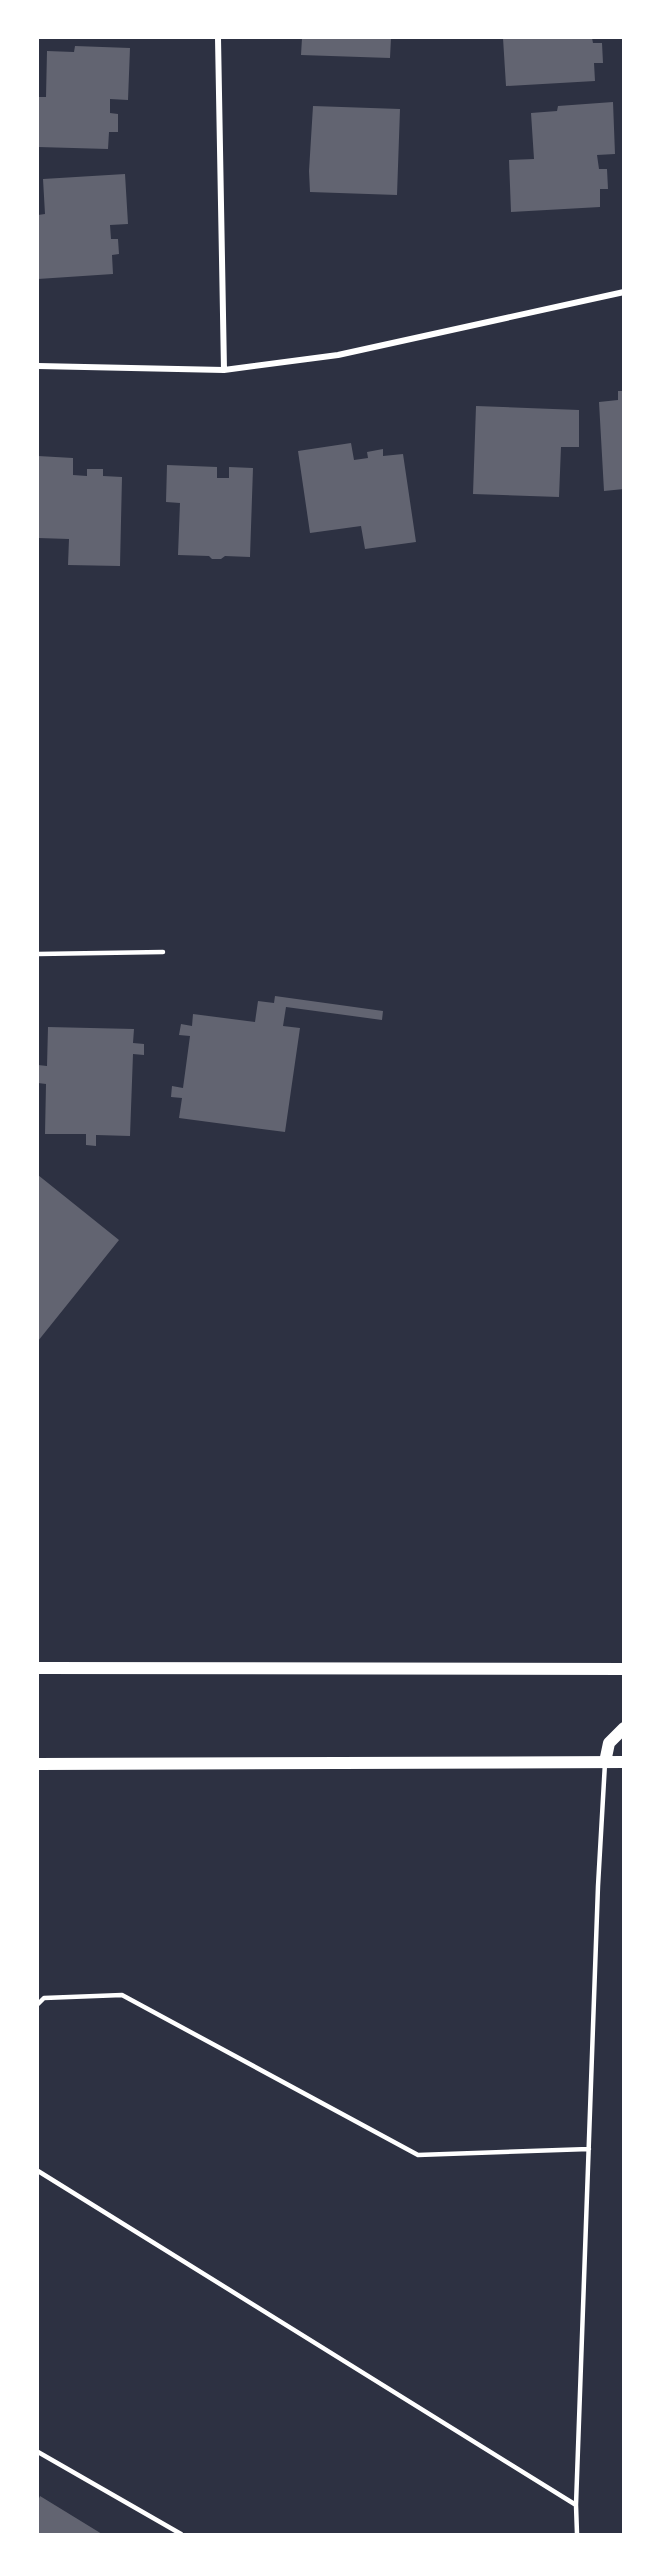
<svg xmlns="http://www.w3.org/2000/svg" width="661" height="2572" font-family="'Open Sans',sans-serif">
<rect width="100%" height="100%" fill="#2d3142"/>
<path fill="#626471" d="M302 38H391L390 58 301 55Z
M503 38H592L593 43H602L603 63H594L595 81 506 86Z
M75 46 130 48 128 100 110 99V113L118 114V132H109L108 149 38 147V97H46L47 51 74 52Z
M613 102 615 154 597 155 599 169H607L608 189H600V207L511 212 509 160 534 159 531 113 557 111 558 106Z
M313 106 400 109 397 195 310 192 309 171Z
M125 174 128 224 110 225 111 239H118L119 254 112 255 113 274 38 279V215L45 214 43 179Z
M618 391H624V489L604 491 599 402 618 400Z
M476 406 579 410V447H561L559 497 473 494Z
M351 443 354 460 368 458 367 452 383 449V456L403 454 416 542 365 549 361 526 310 533 298 451Z
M38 456 73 458V475L87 476V469H103V476L122 477 120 566 68 565 69 539 38 538Z
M167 465 217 467V478H229V467L253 468 250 557 225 556 221 559H212L209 556 178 555 180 503 166 502Z
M275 996 383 1011 382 1020 286 1007 283 1026 300 1028 285 1132 179 1118 182 1098 171 1097 172 1086 183 1088 190 1036 179 1035 181 1024 192 1026 193 1014 255 1022 258 1001 274 1003Z
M48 1027 134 1029 133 1043 144 1044V1055L133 1054 130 1136 96 1135V1146L86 1145V1134H45L46 1084 38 1083V1065L47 1066Z
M38 1175 119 1240 38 1341Z
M40 2496 102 2534H38V2501Z"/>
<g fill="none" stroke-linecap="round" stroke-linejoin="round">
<path stroke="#fff" stroke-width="4.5" d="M38 954 163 952
M38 2004 44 1998 122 1995 418 2155 589 2149
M38 2171 576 2505 598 1886 605 1763
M38 2452 181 2534
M576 2505 577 2534"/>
<path stroke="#fff" stroke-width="6" d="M218 38 224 370
M38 366 224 370 338 355 624 292"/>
<path stroke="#fff" stroke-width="12" d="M38 1668 624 1669
M605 1762 609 1743 624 1728
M38 1764 624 1762"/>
</g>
<rect width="661" height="2572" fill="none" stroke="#ffffff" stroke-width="78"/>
</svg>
